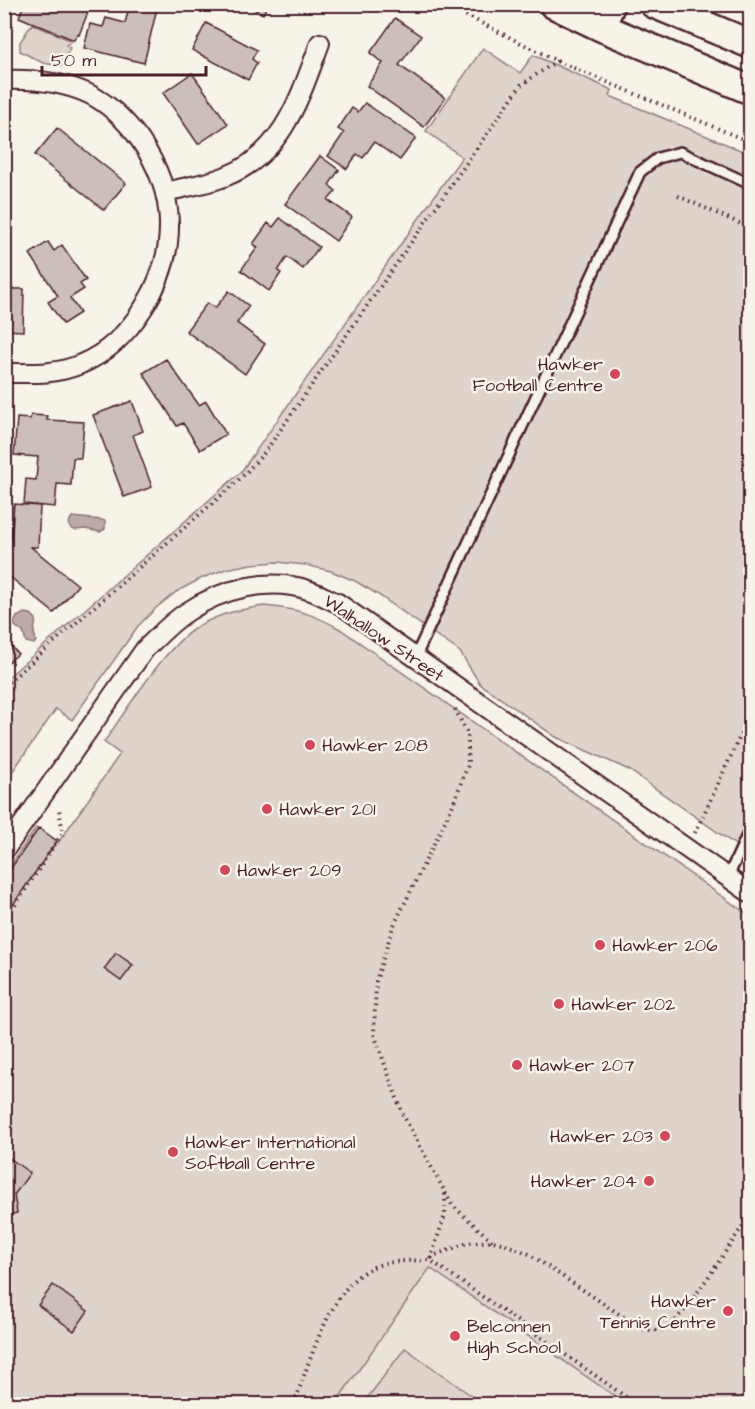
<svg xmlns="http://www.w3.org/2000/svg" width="755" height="1409" font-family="'Architects Daughter',sans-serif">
<rect width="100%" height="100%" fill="#f7f3e8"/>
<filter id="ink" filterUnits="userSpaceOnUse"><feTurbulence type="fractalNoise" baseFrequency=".0167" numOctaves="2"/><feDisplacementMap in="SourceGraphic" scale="12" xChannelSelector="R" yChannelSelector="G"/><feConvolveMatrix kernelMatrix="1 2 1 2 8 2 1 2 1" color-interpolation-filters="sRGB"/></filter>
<g filter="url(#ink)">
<path fill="#eae3da" d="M430 1268 626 1404H335Z"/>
<path fill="#ded4cc" stroke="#947a7c" stroke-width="1.5" d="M32 24 72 41 66 45 70 48 61 66 43 63 20 51V42Z
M483 48 520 73 533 55 612 90 610 96 750 154V855L629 770 556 737 480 684 460 652 377 594 355 581 331 571 306 565 277 562 251 564 226 569 202 578 176 592 156 608 138 626 72 720 56 709 5 782V680L241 472 462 157 426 131Z
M264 606C296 609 312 613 340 629L750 916V1404H626L430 1268 335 1404H5L4 919 12 908 5 903V873L36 828 58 843 120 754 104 742C127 710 168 641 202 624 222 613 242 609 264 606Z
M405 1348 483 1404H363Z"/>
<path fill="#bcaaa7" stroke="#8e7275" stroke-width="1.5" d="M72 517 102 520 105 521V529L100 532 85 529 74 530 69 526 70 520Z
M24 613 31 614 36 619 34 632 36 641 34 644 26 642 23 632 15 626 14 623 17 617Z"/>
<path fill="#ccbfb9" stroke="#4a1f2b" stroke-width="1.5" d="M4 4H13L7 15 4 14Z
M24 4H84L90 7 79 35 77 34 74 40 19 17Z
M130 4H158L144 63 84 48 90 24 103 27 106 18 125 23Z
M244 4H268L263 14Z
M395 18 421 36 399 65 445 98 424 127 367 86 383 63 370 53Z
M206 23 257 50 252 59 257 63 248 80 192 50Z
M192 73 228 124 198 144 163 93Z
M365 103 416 138 400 160 374 142 363 158 357 154 347 169 328 156 344 133 338 129 352 108 358 112Z
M4 123H6L7 158H4Z
M57 128 126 183 104 210 35 155Z
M320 156 339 170 329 185 336 191 328 200 352 217 336 241 285 204Z
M280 218 319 247 303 269 287 257 278 271 281 273 269 291 241 270 258 247 253 244 268 223 273 227Z
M48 242 54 251 62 245 86 280 80 284 84 289 70 298 80 313 63 324 48 302 58 296 30 254Z
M4 289H24L23 331 4 330Z
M229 291 249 306 237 323 265 344 245 374 186 331 207 303 215 308Z
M166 359 199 405 206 401 226 434 200 450 183 423 177 426 143 373Z
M132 401 143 431 133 435 152 487 124 497 93 415Z
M31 415 47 416V420L84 422 81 458H73L71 485 57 484 55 507 24 504 26 479 36 480 38 457 14 455 17 418 30 419Z
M14 504 40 506 38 547H31L78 585 54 613 4 572V546L11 539Z
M4 638 18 654 4 666Z
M39 828 57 841 12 906 4 901V878Z
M116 953 133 965 121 981 104 969Z
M4 1154 30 1173 14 1195 17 1213 4 1216Z
M53 1285 88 1311 74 1331 38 1305Z"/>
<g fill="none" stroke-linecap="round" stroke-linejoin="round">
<g stroke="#4a1f2b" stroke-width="14">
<path id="service" d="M415 658 640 172 658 158 680 152 750 184
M728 877 750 829"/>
</g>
<g stroke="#4a1f2b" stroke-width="22">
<path id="minor" d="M4 80C33 79 63 82 89 94 109 104 127 122 140 140 177 193 179 251 144 307 129 331 108 353 81 364 56 375 31 373 4 373
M166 192C185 187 206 184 224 177 283 155 300 97 320 43
M4 851 145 649C159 636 171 622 187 612 221 589 268 577 308 590 318 593 328 599 338 603L750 893"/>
</g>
<g stroke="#4a1f2b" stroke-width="32">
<path id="primary" d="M553 4 601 27 750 90
M654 4 750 44
M601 27 611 4"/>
</g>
<path stroke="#4a1f2b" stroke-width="4" stroke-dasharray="1.5 4.5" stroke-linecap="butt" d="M557 61 750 142
M678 196 750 228
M4 686 240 479 265 452 521 85 557 61 443 4
M455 709 468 735V765L452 807 393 927 376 981 374 1034 403 1115 452 1205 492 1241
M695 833 750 715
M4 909 14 907 63 832 59 810 60 807
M445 1194V1215L430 1260 636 1404
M294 1404C309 1364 330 1287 371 1268 388 1260 411 1261 430 1260L433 1256 467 1243 493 1241 505 1244 529 1254 640 1328C649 1330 658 1332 667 1328 682 1320 737 1234 750 1215"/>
<use href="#service" stroke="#f7f3e8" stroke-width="9"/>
<use href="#minor" stroke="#f7f3e8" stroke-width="18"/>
<use href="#primary" stroke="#f7f3e8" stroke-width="27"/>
</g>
</g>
<g fill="#d1495b" stroke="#f7f3e8" stroke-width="2">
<circle cx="615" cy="374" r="6"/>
<circle cx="310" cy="745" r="6"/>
<circle cx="267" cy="809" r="6"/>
<circle cx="225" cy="870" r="6"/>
<circle cx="600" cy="945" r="6"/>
<circle cx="559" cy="1004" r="6"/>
<circle cx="517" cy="1065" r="6"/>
<circle cx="665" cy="1136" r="6"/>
<circle cx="173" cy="1152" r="6"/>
<circle cx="649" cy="1181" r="6"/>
<circle cx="728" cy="1311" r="6"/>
<circle cx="455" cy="1336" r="6"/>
</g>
<g text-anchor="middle" stroke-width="5" stroke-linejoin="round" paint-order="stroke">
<g font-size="18" fill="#4a1f2b" stroke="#f7f3e8" text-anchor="start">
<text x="603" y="370" text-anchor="end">Hawker<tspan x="603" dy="21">Football Centre</tspan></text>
<text x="322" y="751">Hawker 208</text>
<text x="279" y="815">Hawker 201</text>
<text x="237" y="876">Hawker 209</text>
<text x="612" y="951">Hawker 206</text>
<text x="571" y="1010">Hawker 202</text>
<text x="529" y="1071">Hawker 207</text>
<text x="653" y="1142" text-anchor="end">Hawker 203</text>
<text x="185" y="1148">Hawker International<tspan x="185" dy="21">Softball Centre</tspan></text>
<text x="637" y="1187" text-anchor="end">Hawker 204</text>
<text x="716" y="1307" text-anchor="end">Hawker<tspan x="716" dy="21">Tennis Centre</tspan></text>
<text x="467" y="1332">Belconnen<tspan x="467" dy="21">High School</tspan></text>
</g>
<g font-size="18" fill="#4a1f2b" stroke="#f7f3e8">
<text transform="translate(384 638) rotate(34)" y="6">Walhallow Street</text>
</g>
</g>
<rect width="755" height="1409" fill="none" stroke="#f7f3e8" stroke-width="24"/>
<rect x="12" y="12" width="731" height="1385" fill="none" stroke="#4a1f2b" stroke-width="2" filter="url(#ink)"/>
<path d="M42 66v9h164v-9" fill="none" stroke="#4a1f2b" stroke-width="3"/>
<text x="51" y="66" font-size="18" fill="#4a1f2b" stroke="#f7f3e8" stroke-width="4.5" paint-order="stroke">50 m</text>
</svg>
